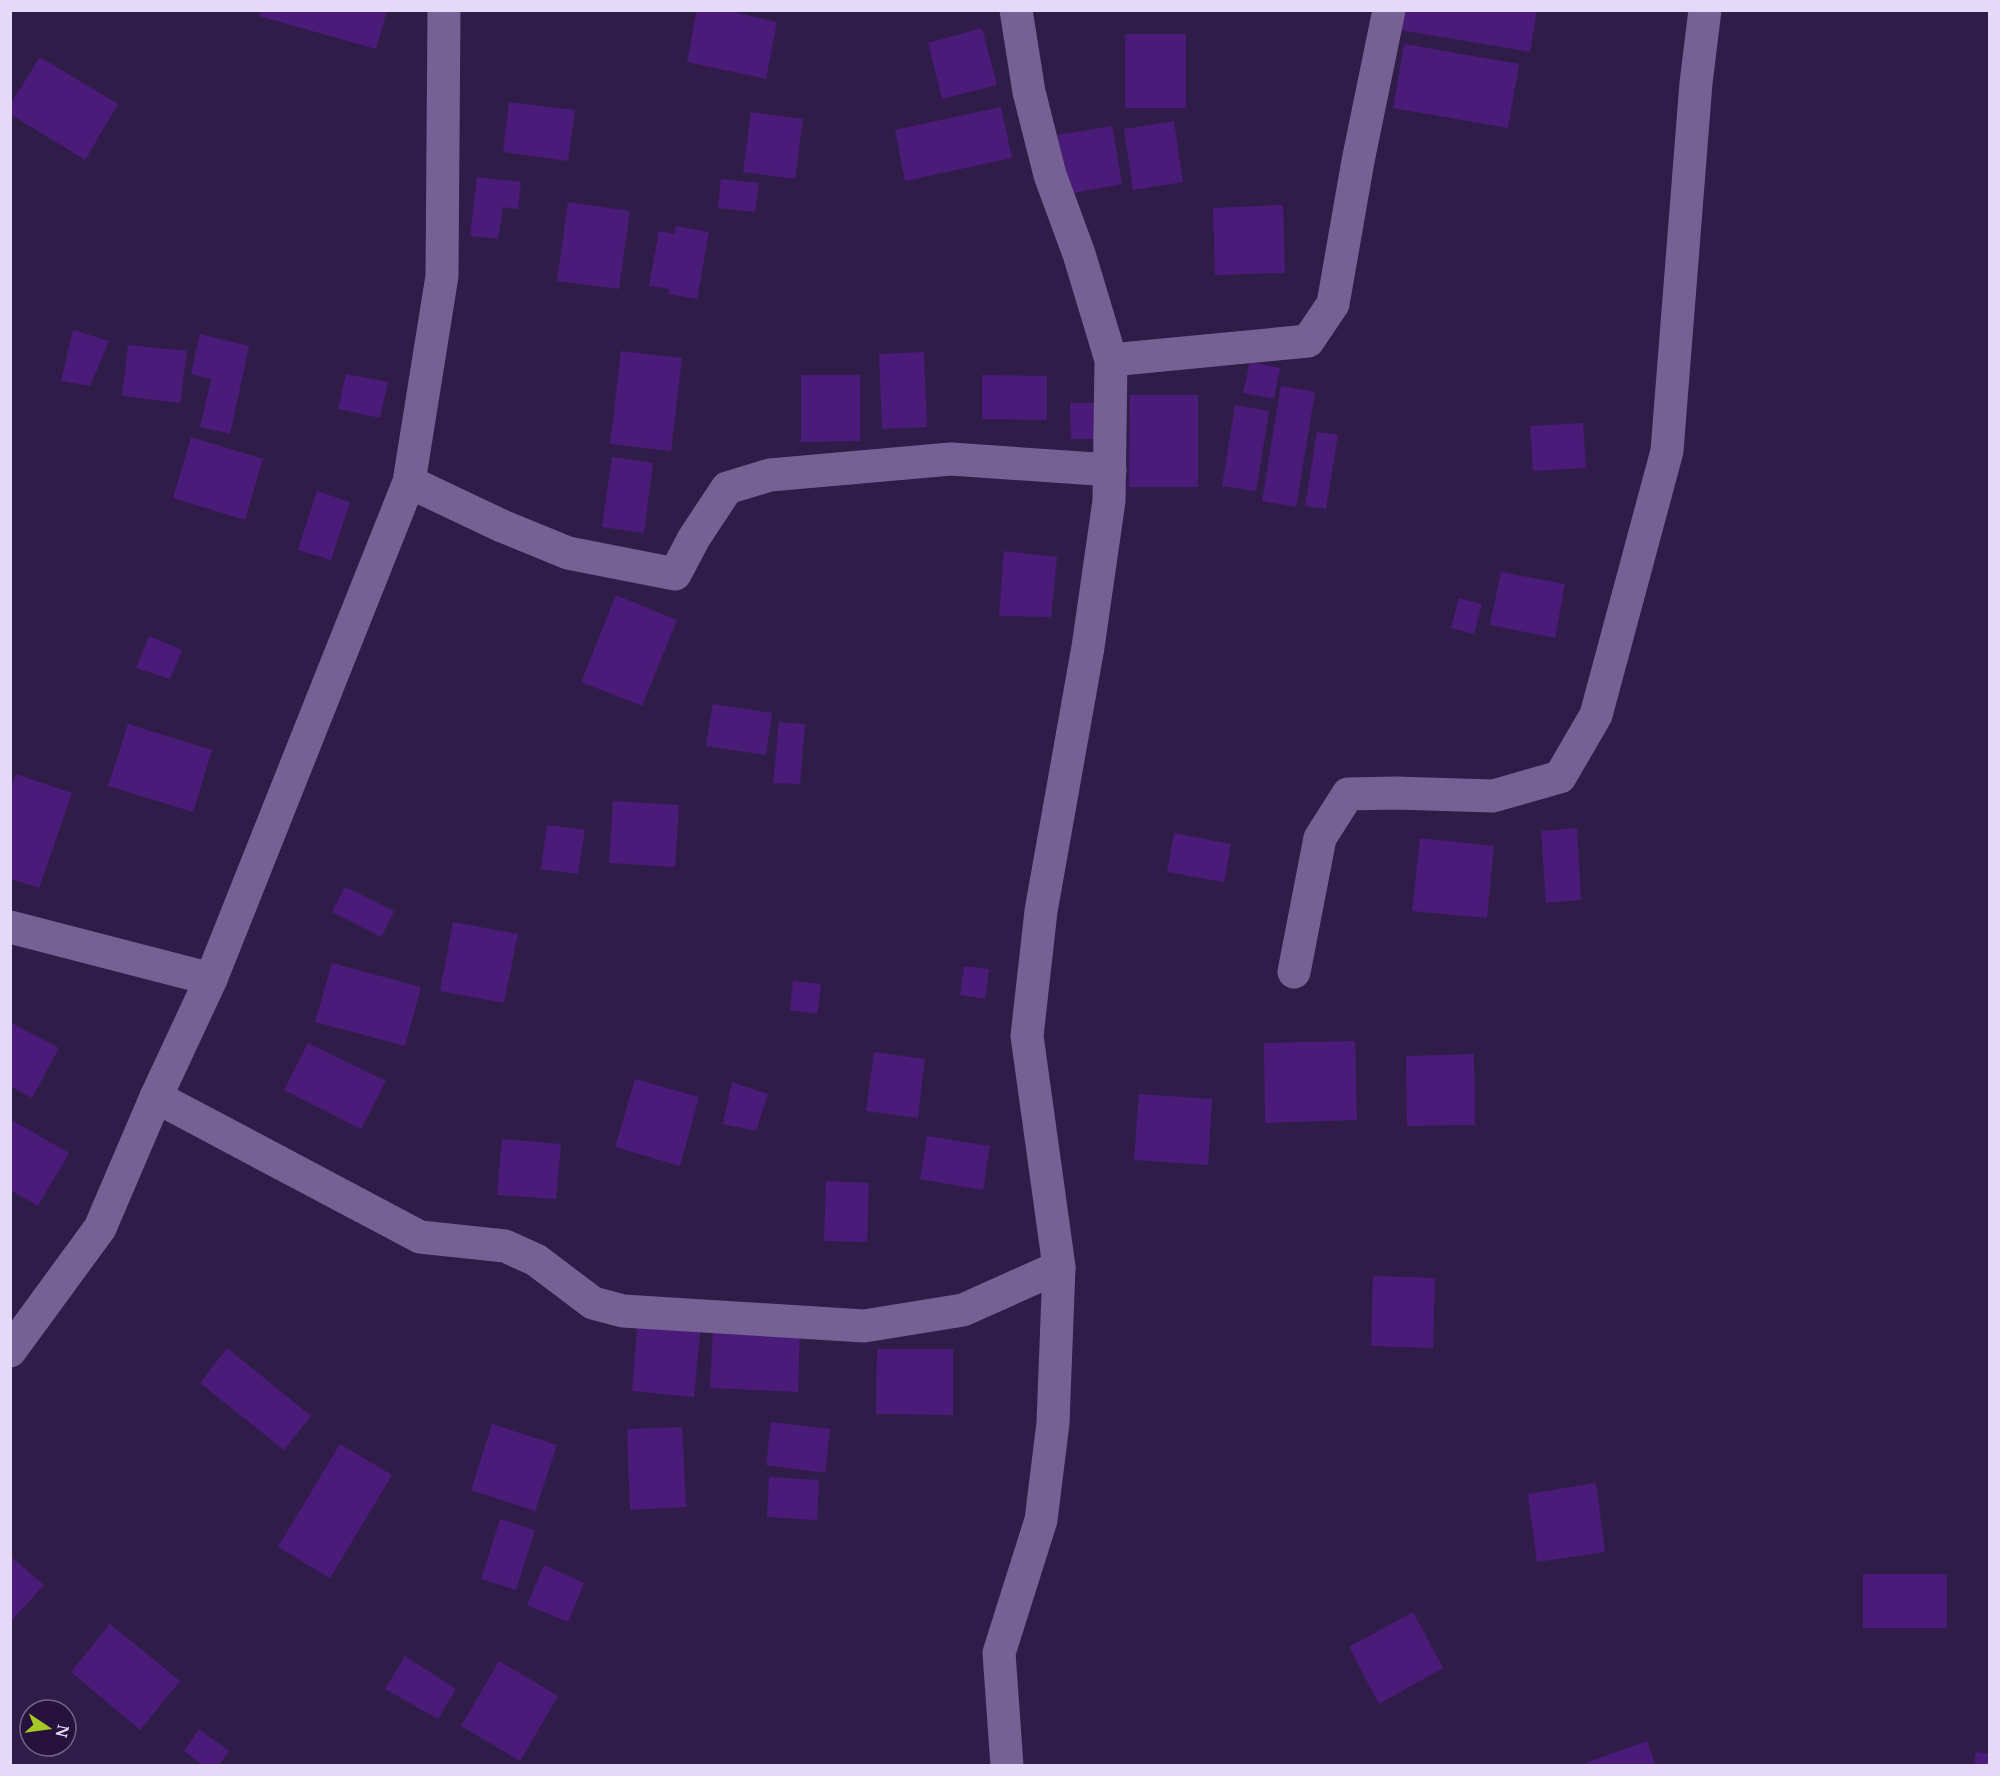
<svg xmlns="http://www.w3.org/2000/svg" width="2000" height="1776" viewBox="0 0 2000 1776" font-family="'PT Serif',serif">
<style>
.building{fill:#4b1b79}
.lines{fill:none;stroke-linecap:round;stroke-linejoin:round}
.minor{stroke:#766195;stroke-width:33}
</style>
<rect width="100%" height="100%" fill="#301c49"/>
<g class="building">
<path d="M261,10h126l-11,39 -117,-33z"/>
<path d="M697,10h27l53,12 -11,57 -79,-17z"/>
<path d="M1404,10l75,1 58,-1 -7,42 -130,-22z"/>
<path d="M982,28l15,57 -55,14 -14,-56z"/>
<rect x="1125" y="34" width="61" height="74"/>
<path d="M1404,44l115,20 -11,64 -115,-20z"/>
<path d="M40,57l78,47 -33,56 -75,-46v-9z"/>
<path d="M509,102l66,8 -7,51 -65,-9z"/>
<path d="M1001,107l11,51 -107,23 -10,-51z"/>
<path d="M751,112l52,7 -8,60 -52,-7z"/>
<path d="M1174,121l9,61 -50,8 -9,-61z"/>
<path d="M1112,126l10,58 -54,10 -11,-59z"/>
<path d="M477,177l44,5 -3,27 -15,-2 -5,32 -28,-3z"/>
<path d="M721,179l38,4 -4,29 -37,-4z"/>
<path d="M568,202l62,9 -11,78 -62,-8z"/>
<path d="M1283,205l2,68 -70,2 -2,-67z"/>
<path d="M676,226l33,6 -12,67 -29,-5 1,-5 -20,-3 10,-55 15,3z"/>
<path d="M73,330l36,11 -19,45 -29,-5z"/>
<path d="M200,334l49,12 -19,88 -30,-7 11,-48 -20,-5z"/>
<path d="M128,345l59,6 -7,52 -58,-7z"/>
<path d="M621,351l61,7 -11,93 -61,-7z"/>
<path d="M924,352l3,75 -45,2 -3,-75z"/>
<path d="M1250,362l30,6 -6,31 -31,-6z"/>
<path d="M346,374l42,8 -8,36 -42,-9z"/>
<path d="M801,375h59v66l-59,1z"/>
<path d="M982,375l65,1v44l-65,-1z"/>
<path d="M1281,386l34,6 -19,115 -34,-6z"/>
<path d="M1130,395h68v92h-69z"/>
<path d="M1070,403h28v36h-27z"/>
<path d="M1235,405l34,6 -13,80 -34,-5z"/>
<path d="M1583,423l3,45 -53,3 -3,-45z"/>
<path d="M1317,432l21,3 -12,74 -21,-3z"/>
<path d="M191,437l72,22 -18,61 -72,-22z"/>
<path d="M612,457l41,6 -9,70 -42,-6z"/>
<path d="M317,491l33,11 -19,58 -33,-10z"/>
<path d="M1004,551l53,6 -6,60 -52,-1z"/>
<path d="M1501,572l64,12 -10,54 -65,-13z"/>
<path d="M616,595l61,25 -35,86 -61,-24z"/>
<path d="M1459,598l23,6 -8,30 -23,-6z"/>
<path d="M149,636l33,14 -12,29 -34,-11z"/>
<path d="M713,704l59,9 -6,42 -60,-9z"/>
<path d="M779,722l26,2 -5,60 -27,-1z"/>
<path d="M128,724l84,26 -19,62 -85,-26z"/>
<path d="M16,774l56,19 -33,95 -29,-9v-89z"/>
<path d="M613,801l66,4 -4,62 -66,-4z"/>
<path d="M547,825l38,5 -7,44 -37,-5z"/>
<path d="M1577,828l4,72 -35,3 -5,-72z"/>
<path d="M1174,833l57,11 -7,38 -57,-10z"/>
<path d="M1420,838l74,8 -7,72 -75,-7z"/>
<path d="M345,887l49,24 -13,26 -49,-25z"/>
<path d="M453,922l65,12 -14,69 -64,-12z"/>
<path d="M332,963l89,24 -16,59 -90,-24z"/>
<path d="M964,966l25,3 -4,30 -25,-4z"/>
<path d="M793,981l28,3 -4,30 -27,-4z"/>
<path d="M10,1022l49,26 -27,50 -22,-12z"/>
<path d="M1355,1041l2,79 -92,3 -1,-80z"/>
<path d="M308,1043l78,38 -25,48 -77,-39z"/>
<path d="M874,1052l51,7 -7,59 -52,-7z"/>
<path d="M1474,1054l1,71 -68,1 -1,-70z"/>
<path d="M635,1079l64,18 -19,69 -65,-19z"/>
<path d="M732,1082l36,12 -12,37 -33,-7z"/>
<path d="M1139,1094l73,5 -4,66 -74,-5z"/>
<path d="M10,1119l59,34 -31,53 -28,-16z"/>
<path d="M927,1136l63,10 -7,44 -63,-11z"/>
<path d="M502,1139l59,5 -5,55 -59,-4z"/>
<path d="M826,1181l43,2 -2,59 -43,-1z"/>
<path d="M1373,1276l62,2 -2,70 -62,-2z"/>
<path d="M638,1318l63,5 -7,74 -62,-6z"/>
<path d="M713,1328l87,3 -2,61 -88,-4z"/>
<path d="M227,1348l84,68 -27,34 -84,-67z"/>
<path d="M877,1349h76v66l-77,-1z"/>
<path d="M771,1422l59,7 -5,44 -59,-8z"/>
<path d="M492,1424l65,21 -22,66 -64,-21z"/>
<path d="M682,1427l4,80 -56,3 -3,-81z"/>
<path d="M340,1444l52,31 -62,103 -52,-31z"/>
<path d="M769,1477l50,3 -2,40 -50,-3z"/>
<path d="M1596,1483l9,69 -68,10 -9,-68z"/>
<path d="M500,1519l35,11 -19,60 -35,-11z"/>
<path d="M10,1556l34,29 -34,37z"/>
<path d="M544,1565l40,18 -16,39 -41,-17z"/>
<rect x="1863" y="1574" width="84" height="54"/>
<path d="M1413,1612l30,56 -64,36 -30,-57z"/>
<path d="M110,1624l70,57 -40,49 -69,-58z"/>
<path d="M405,1656l51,33 -18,30 -53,-30z"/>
<path d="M499,1661l59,35 -38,65 -59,-35z"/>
<path d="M199,1729l30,22 -11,15h-14l-20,-15z"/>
<path d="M1647,1741l9,25h-76v-1z"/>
<path d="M1976,1752l14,2v12h-16z"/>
</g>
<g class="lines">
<g class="minor">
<path d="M1111,360l197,-19 25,-37 25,-143 31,-151"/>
<path d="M409,482l93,44 66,27 107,21 19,-36 33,-50 43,-13 181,-16 159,11"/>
<path d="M10,927l201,52"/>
<path d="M1294,972l26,-134 28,-44 47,-1 98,3 67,-19 36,-62 71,-264 29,-368 9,-73"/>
<path d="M156,1097l264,140 85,9 31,14 57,43 30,8 241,15 99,-16 96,-43"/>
<path d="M10,1351l90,-123 56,-131 55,-118 198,-497 33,-206 2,-266"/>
<path d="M1007,1766l-8,-113 42,-133 12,-97 6,-156 -32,-231 14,-125 47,-264 21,-146 2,-141 -32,-106 -29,-79 -21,-83 -13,-82"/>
</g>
</g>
<rect width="2000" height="1776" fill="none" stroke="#e4d9f7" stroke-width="24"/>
<g transform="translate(48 1728) rotate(103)"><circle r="28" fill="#27123e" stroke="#736288" stroke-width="1.5"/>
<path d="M0-4.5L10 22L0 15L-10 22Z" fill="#a4c824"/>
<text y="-9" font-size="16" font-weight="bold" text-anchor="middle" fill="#e4d9f7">N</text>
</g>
</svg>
